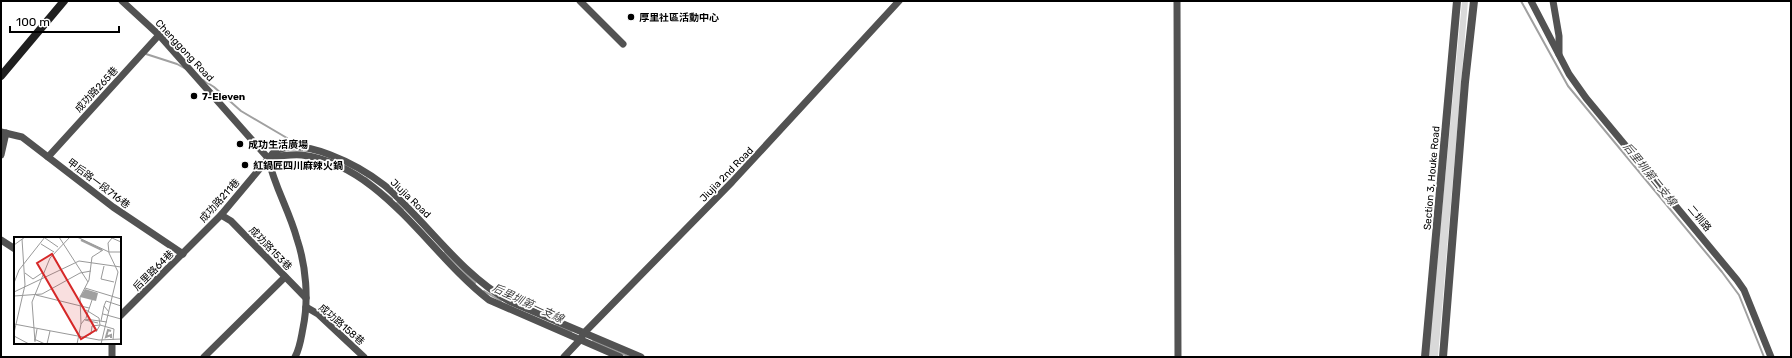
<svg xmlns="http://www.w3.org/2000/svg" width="1792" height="358" viewBox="0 0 1792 358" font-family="Rubik,'Noto Sans TC',sans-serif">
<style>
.green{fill:#d9d9d9}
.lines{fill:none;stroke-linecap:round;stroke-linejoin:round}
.stream{stroke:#a0a0a0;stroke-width:2}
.minor{stroke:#525252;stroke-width:7}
.tertiary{stroke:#525252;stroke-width:8}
.secondary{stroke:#1f1f1f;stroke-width:8}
.poi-dot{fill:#000;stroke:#fff;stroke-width:1.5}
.labels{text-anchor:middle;stroke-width:3.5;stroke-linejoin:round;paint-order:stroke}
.poi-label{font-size:10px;font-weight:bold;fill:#000;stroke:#fff;text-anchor:start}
.street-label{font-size:10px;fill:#000;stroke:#fff}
.water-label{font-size:11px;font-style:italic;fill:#414141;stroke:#fff}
.inset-river{fill:none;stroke:#a0a0a0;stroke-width:2}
.inset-road{fill:none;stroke:#999;stroke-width:1}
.view{fill:#d62828;fill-opacity:0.15;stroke:#d62828;stroke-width:2}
.inset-edge{fill:none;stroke:#000;stroke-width:2}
</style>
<rect width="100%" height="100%" fill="#fff"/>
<path class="green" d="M1462,1h6l-30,356h-10z"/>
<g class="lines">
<g class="stream">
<path d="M1521,1l47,85 154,186 17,23 25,62"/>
<path d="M146,54l31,10 9,5"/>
<path d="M203,80l11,7 27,24 46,27"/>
<path d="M366,178l26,21"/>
<path d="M397,203l6,7"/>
<path d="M445,252l30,31"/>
<path d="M484,291l17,10"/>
<path d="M556,325l15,7"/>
<path d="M593,341l37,16"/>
</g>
<g class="minor">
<path d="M122,1l37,34 109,123c7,30 21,52 29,81 9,27 12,60 6,89 -2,10 -3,20 -8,29"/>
<path d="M580,1l43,43"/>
<path d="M1177,1l1,356"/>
<path d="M1531,1l38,73 17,24 151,182 7,10 27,67"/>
<path d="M1553,1l6,35v18"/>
<path d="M1,132l21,5 91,70 70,47"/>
<path d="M1,155l5,-22"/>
<path d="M48,157l111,-122"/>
<path d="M268,158c11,-2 23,-4 34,-3 80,10 127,99 187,145l131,57"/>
<path d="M221,215l10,6 75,77"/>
<path d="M1,240l14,9"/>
<path d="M306,307l12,7 46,43"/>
<path d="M120,316l101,-101 52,-62c27,-20 88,14 111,32 8,6 15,14 22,21 33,33 62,72 103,95l132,56"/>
<path d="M112,343v14"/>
<path d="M204,357l81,-80"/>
<path d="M564,357l16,-17 4,-7 148,-151 167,-181"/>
</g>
<g class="tertiary">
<path d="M1425,357l32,-356"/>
<path d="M1443,357l22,-275 9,-81"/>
</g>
<path class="secondary" d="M1,76l63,-75"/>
</g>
<g class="poi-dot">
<circle cx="631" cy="17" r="4"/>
<circle cx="194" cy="96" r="4"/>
<circle cx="240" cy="144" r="4"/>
<circle cx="245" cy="165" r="4"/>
</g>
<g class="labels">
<g class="poi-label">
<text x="639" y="21">厚里社區活動中心</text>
<text x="202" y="100">7-Eleven</text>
<text x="248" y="148">成功生活廣場</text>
<text x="253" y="169">紅鍋匠四川麻辣火鍋</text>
</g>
<g class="street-label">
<text transform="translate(185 50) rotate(47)" y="4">Chenggong Road</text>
<text transform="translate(96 89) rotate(-47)" y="4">成功路265巷</text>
<text transform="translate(726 174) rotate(-46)" y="4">Jiujia 2nd Road</text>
<text transform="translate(1431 178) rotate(-85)" y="4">Section 3, Houke Road</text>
<text transform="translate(99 183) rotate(37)" y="4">甲后路一段716巷</text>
<text transform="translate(411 198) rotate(44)" y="4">Jiujia Road</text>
<text transform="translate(219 200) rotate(-48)" y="4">成功路211巷</text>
<text transform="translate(1700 218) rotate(50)" y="4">二圳路</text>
<text transform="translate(271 248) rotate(46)" y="4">成功路153巷</text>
<text transform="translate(153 270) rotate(-45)" y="4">后里路64巷</text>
<text transform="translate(342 324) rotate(41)" y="4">成功路158巷</text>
</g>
<g class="water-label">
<text transform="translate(1650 174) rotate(51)" y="4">后里圳第二支線</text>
<text transform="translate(528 303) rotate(25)" y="4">后里圳第一支線</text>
</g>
</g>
<g transform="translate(14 237)">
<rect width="107" height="107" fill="#fff"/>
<path d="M71,52l13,4 -2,8 -16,-4z" fill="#a0a0a0"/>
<path class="inset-river" d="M67,3l21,10M97,94l-3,-1 -2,7 5,-2v3"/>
<path class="inset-road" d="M45,0l29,45M63,0l32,15h12M31,1l13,9M27,7l13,8M0,8l11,-8M90,29l-3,13 13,3M11,36l8,6 9,-6M0,46l5,-13 26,-33M71,51l36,11M0,55l65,-31 42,6M22,58l53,13M0,59l28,-2 38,-21 11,-2M72,73l13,8 1,7 -4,7M95,75l-5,-6 2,-5 15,5M89,77l18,5M72,81l6,-18M71,83l13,3M87,84l3,-15M0,87l85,16 22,-1M67,87l-1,-27 9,-17 3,-23 11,-7M0,96l11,-48 -3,-46M0,99l15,8M72,99l5,-2 1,-8 8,-1 14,4 -1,11M20,102l11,5M107,103v-14M21,104l2,-12M21,105l-3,-40 18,-44 20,-21M33,107l3,-13M63,107l4,-20 4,-5 22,3M87,107l17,-72 -9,-19 -1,-10 4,-5 9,4"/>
<path class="view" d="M38,17l44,76 -15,9 -44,-76z"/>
<rect width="107" height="107" class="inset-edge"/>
</g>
<rect width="1792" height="358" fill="none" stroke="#000000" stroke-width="4"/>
<path d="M10 26v6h109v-6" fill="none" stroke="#000000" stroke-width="2"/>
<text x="16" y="26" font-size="12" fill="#000000" stroke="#ffffff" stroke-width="3" paint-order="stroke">100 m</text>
</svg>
